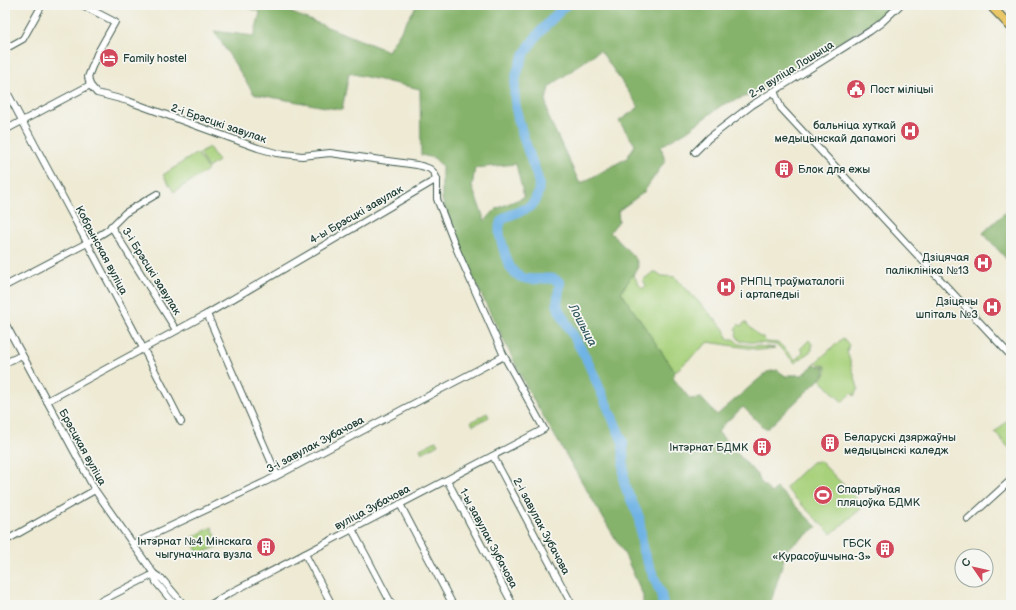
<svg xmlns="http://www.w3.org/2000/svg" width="1016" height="610" viewBox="0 0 1016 610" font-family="'Balsamiq Sans',sans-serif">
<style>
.green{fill:#a8d17c;stroke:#648758}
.forest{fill:#86b36c;stroke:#527850;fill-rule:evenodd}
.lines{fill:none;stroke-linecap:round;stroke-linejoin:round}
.river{stroke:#70b3e5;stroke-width:10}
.minor-casing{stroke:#3e574c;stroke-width:8}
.major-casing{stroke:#3e574c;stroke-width:10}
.minor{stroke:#fff;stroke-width:6}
.major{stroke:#e9c769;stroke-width:8}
.labels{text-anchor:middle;stroke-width:3.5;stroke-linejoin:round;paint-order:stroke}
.poi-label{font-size:11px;fill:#1f3d34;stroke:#f6f6f2;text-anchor:start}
.street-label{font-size:11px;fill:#1f3d34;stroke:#f6f6f2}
.water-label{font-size:12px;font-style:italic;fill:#335a60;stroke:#f6f6f2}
</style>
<rect width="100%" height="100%" fill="#f6f6f2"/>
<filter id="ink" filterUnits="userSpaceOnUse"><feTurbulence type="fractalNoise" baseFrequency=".025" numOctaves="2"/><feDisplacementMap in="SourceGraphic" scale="8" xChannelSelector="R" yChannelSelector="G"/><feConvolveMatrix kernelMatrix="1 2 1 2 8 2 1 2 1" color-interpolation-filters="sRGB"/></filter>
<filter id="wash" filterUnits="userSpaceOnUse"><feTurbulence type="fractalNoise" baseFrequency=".012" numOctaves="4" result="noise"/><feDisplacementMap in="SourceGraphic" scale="16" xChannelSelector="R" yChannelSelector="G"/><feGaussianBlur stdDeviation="0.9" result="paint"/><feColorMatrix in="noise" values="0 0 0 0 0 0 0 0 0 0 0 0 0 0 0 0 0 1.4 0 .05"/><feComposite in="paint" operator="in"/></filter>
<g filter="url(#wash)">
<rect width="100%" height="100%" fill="#eeead4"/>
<g class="green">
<path d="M239,5h23l-2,7z"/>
<path d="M209,147l9,14 -10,7 -9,-15z"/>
<path d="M197,153l11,17 -34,22 -11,-17z"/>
<path d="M653,272h3l6,4 13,1 51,54v4l2,4h6l5,5 36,4 -14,2 -53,-8 -33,30 -54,-80 12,-18 6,11 4,4 3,-4 -3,-5z"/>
<path d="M745,322l15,15h3l3,5 13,1 16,17 8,-8 -3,-3 9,-9 3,4v6l-17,13 -18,-18 -37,-4 -4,-6 1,-3 -2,-3 4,-5 2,2z"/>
<path d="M843,338l6,7 -2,6 11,37 -4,8 -3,-3 -9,9 -21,-22c4,-4 6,-7 5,-14l-11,-3z"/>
<path d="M487,413l2,4 -16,8 -2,-3z"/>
<path d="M1011,417v31l-1,1 -15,-17z"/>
<path d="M436,441l2,3 -16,9 -2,-4z"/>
<path d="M820,461l40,41 2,6 -31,26 -46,-46 27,-26z"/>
<path d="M212,527l8,19 -21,8 -9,-15z"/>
</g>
<g class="forest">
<path d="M262,5h20v4l106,42 29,-46h473l-8,9 -16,13 -114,67 -30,11 -35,26 -26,15 4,15 -22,32 -25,18 1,10 -9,11 26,27 2,8 -17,25 54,80 -2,6 17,21 11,-1 16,17 50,-43 10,-2 10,7 3,-2h12l12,-10 11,2 -1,8 -56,53h-4l-21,-21 -21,19 -4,6 40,44 2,5 11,12 6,-5 40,39 -30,22 -17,56h-127v-10l-18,-40 -96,-163 -62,-127 -5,-16 -20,-49v-34l-8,-8 -13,-3 -1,-66 -71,-16 -7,37 -88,-16 -40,-63 40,5zM600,50l39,57 -20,14 16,24 -8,13 -47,26 -32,-68 -2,-15 3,-14zM516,164l8,33 -28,12 -11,12 -13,-34 3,-19z"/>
<path d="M1011,207v57l-28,-31z"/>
</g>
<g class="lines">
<path class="river" d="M566,5c-19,19 -40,38 -48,65 -10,29 4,62 13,89 3,8 7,17 8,26 0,7 -3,14 -7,20 -22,15 -41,5 -29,42 2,8 4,16 9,23 15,19 38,1 48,13l-3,21 2,6 28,50 36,82 1,40 3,9 12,26 4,34 18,43 2,11"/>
</g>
</g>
<g filter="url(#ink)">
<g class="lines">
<g class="minor-casing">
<g id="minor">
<path d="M82,5l33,17 -18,32 -9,23 2,8"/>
<path d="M5,49l18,-10 19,-34"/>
<path d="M5,88c58,112 120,222 176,334"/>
<path d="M774,91l7,17 230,248"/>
<path d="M5,130l85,-45 7,8 31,8 130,47 18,5 26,3 28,-3 87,12c11,3 15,2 20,14"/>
<path d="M695,152l14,-14 43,-33 118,-74 11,-8 19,-18"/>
<path d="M111,226l65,104"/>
<path d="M5,286l82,-43 21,-13 17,-17 32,-19"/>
<path d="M207,314l70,161"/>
<path d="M5,323l90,167 59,84 2,8 19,23"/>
<path d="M5,363l17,-8"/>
<path d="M47,401l160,-87 230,-135v20l20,51 47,106 40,73 -316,165 -18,11"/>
<path d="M493,456l79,149"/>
<path d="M447,480l66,125"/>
<path d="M400,504l53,101"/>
<path d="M968,519l43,-39"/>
<path d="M352,529l40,76"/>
<path d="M5,541l90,-51"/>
<path d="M133,544l134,-63 237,-125"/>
<path d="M305,554l27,51"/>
<path d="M154,574l8,5 22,26"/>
<path d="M93,605l61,-31"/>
</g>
</g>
<g class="major-casing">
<path id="major" d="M990,5l21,22"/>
</g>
<use href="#minor" class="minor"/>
<use href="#major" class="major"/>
</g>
</g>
<defs>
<g id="hotel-disc" transform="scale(1)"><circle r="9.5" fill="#d1495b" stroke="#f6f6f2"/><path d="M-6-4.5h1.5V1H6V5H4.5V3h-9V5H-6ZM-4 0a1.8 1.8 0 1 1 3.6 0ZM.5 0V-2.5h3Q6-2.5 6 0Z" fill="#fff"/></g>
<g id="civic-disc" transform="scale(1)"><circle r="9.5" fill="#d1495b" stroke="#f6f6f2"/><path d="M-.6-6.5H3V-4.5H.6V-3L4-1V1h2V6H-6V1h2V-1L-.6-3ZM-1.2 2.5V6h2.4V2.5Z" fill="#fff"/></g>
<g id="hospital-disc" transform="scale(1)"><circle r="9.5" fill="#d1495b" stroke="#f6f6f2"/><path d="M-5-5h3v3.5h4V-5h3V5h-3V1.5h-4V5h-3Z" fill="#fff"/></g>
<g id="building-disc" transform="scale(1)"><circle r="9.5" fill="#d1495b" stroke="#f6f6f2"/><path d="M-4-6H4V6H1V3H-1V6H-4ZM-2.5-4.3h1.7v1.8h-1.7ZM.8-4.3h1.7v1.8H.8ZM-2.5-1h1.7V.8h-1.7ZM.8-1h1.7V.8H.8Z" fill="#fff"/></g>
<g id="stadium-disc" transform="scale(1)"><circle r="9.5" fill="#d1495b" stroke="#f6f6f2"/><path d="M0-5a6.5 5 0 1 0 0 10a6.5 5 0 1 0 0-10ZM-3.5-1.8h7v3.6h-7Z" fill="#fff"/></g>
</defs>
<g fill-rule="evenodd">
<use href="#hotel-disc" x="109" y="58"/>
<use href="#civic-disc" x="856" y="89"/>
<use href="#hospital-disc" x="910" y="131"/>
<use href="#building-disc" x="784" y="169"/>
<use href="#hospital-disc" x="983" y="263"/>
<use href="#hospital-disc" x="726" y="287"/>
<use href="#hospital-disc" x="992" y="307"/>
<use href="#building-disc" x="830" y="443"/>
<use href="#building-disc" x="762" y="447"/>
<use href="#stadium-disc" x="823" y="495"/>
<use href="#building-disc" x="266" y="547"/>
<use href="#building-disc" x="885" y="549"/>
</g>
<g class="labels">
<g class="poi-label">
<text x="123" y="62">Family hostel</text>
<text x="870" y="93">Пост міліцыі</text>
<text x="896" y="129" text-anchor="end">бальніца хуткай<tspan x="896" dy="13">медыцынскай дапамогі</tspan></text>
<text x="798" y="173">Блок для ежы</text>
<text x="969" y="261" text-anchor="end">Дзіцячая<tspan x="969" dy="13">паліклініка №13</tspan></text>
<text x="740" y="285">РНПЦ траўматалогіі<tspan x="740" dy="13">і артапедыі</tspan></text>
<text x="978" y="305" text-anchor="end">Дзіцячы<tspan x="978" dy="13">шпіталь №3</tspan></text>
<text x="844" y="441">Беларускі дзяржаўны<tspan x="844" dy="13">медыцынскі каледж</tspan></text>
<text x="748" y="451" text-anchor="end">Інтэрнат БДМК</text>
<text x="837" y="493">Спартыўная<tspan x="837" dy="13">пляцоўка БДМК</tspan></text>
<text x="252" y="545" text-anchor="end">Інтэрнат №4 Мінскага<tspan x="252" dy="13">чыгуначнага вузла</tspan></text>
<text x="871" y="547" text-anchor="end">ГБСК<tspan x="871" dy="13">«Курасоўшчына-3»</tspan></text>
</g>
<g class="street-label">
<text transform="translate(791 69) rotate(-32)" y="4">2-я вуліца Лошыца</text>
<text transform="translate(219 123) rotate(19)" y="4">2-і Брэсцкі завулак</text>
<text transform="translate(356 214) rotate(-30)" y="4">4-ы Брэсцкі завулак</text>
<text transform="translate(102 250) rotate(62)" y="4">Кобрынская вуліца</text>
<text transform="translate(152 271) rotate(58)" y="4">3-і Брэсцкі завулак</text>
<text transform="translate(315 444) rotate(-28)" y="4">3-і завулак Зубачова</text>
<text transform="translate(83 447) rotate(61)" y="4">Брэсцкая вуліца</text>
<text transform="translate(372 507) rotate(-28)" y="4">вуліца Зубачова</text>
<text transform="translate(542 526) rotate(62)" y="4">2-і завулак Зубачова</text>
<text transform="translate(489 538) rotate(62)" y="4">1-ы завулак Зубачова</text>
</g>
<g class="water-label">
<text transform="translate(583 325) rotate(62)" y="4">Лошыца</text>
</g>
</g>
<rect width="1016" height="610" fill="none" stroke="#f6f6f2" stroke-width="20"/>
<g transform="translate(974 568) rotate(304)"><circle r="19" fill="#f6f6f2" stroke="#a0aca6"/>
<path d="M0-3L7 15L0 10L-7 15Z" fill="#d1495b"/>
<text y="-6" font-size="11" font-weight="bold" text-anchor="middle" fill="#1f3d34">С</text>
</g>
</svg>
